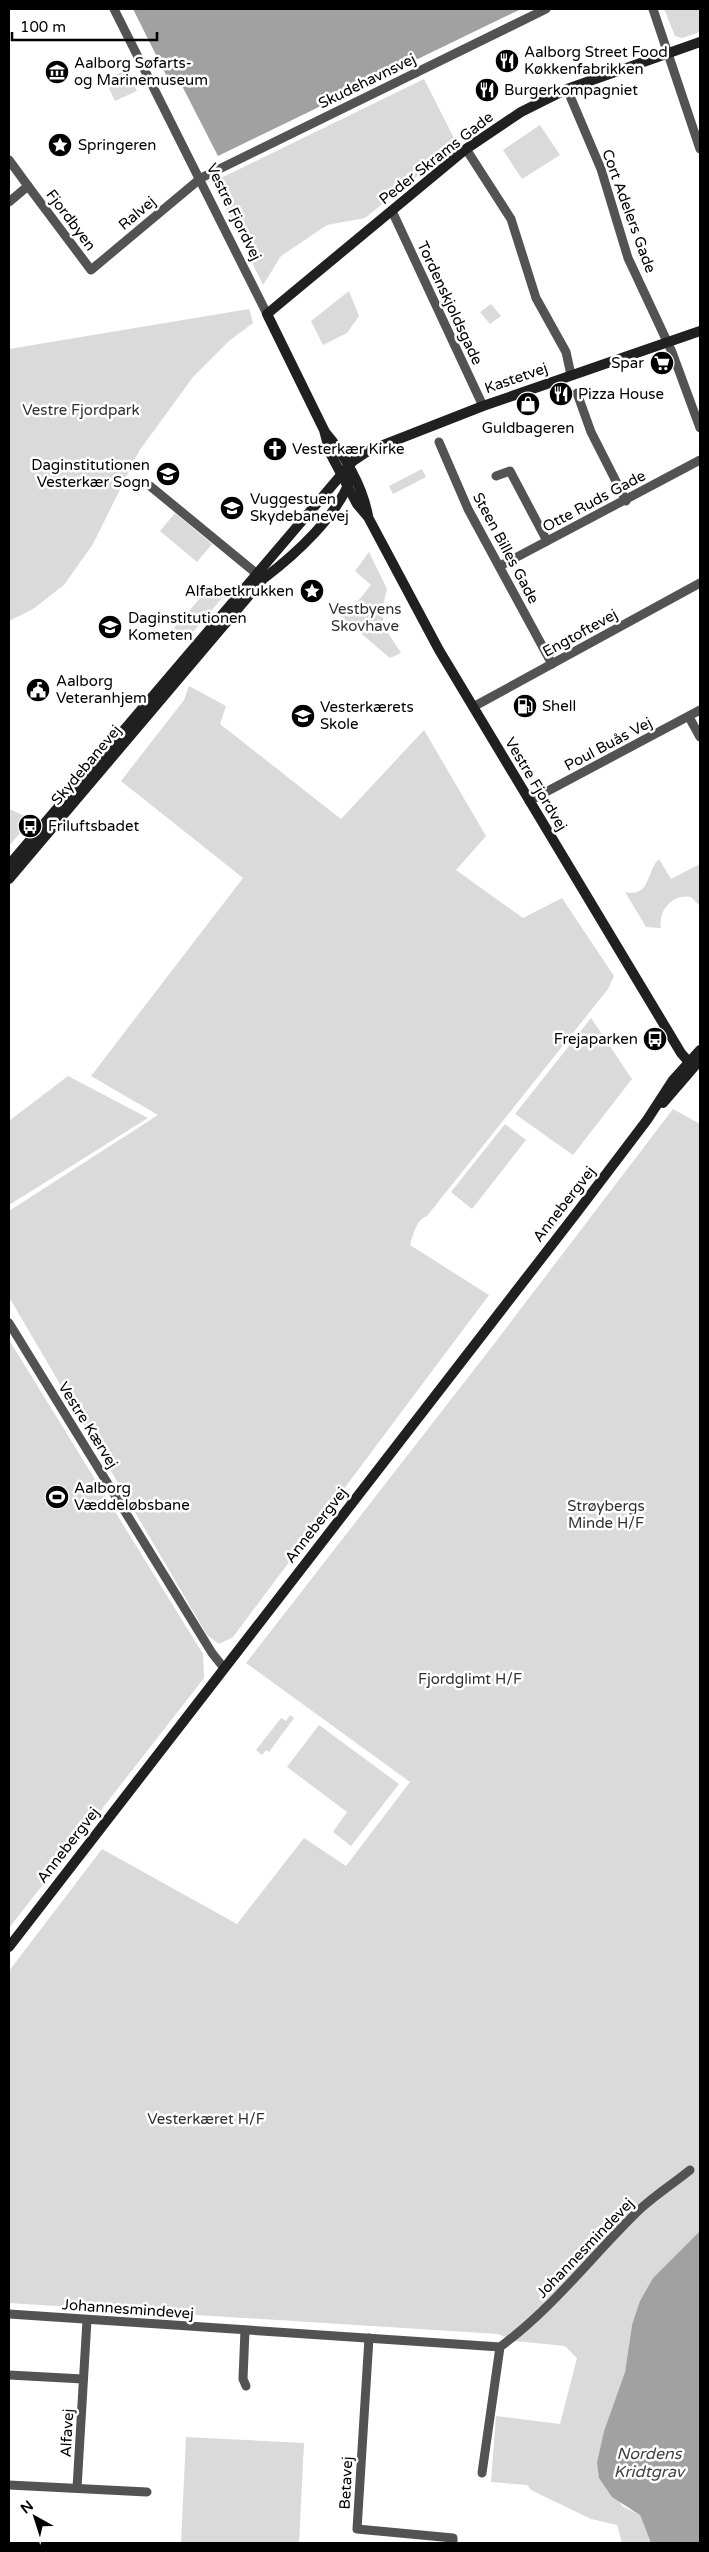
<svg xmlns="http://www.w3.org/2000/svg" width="709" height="2552" viewBox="0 0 709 2552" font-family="'Varela Round',sans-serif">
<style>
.green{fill:#dadada}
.water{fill:#a1a1a1}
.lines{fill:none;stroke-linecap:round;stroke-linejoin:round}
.street{stroke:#535353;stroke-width:9}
.secondary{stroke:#202020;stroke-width:10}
.labels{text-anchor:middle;stroke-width:5;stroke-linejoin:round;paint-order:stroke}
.poi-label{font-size:15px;fill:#000;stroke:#fff;text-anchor:start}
.street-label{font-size:15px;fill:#000;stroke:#fff}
.park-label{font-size:15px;fill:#313131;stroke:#fff}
.water-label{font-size:16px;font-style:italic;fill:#424242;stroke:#fff}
</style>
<rect width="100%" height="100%" fill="#fff"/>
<g class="green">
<path d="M664,9h36v23l-18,6 -7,-2z"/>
<path d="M126,70l11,21 -22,10 -10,-21z"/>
<path d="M424,79l33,65 -92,74 -38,7 -46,31 -18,29 -46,-95 -1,-6 5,-6z"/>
<path d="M540,125l20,30 -38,24 -19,-29z"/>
<path d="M349,291l10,25 -12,17 -24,12 -12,-24z"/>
<path d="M491,304l10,12 -11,8 -10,-12z"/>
<path d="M249,309l4,14 -24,18 -36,36 -54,74 -46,93 -29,41 -31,24 -24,12v-272z"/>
<path d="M422,469l4,8 -33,17 -4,-8z"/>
<path d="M175,513l37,31 -15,18 -37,-31z"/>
<path d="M369,552l18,37c-9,33 -4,36 14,64l-11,5 -52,-44 6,-8 6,5 21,-26 -16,-14z"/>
<path d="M225,586l4,4 -42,49 -13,-11 35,-40z"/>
<path d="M189,686l37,20 -6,18 121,95 83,-89 62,106 -30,34 67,48 39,-20 52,78 -6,13 -181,227c-11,4 -14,19 -17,29l79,50 -256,342 -14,7 -12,-9 -198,-338v-86l149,-96 -67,-39 152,-198 -122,-97 63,-81z"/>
<path d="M9,809l23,10 -23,27z"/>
<path d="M659,859l12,20 29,-15v42l-9,-9c-18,-4 -33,13 -30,31l-15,-1 -21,-35c26,6 21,-21 34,-33z"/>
<path d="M591,1018l41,61 -59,76 -58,-41z"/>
<path d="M68,1076l80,42 -139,87v-84z"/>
<path d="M673,1109l27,15v1107l-47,47 -21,47 -7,47 -21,59 -7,31 25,44 18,9 11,28h-29l-5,-18 -26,-6 -60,-29 -4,-5 -36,-3 5,-66 64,8 17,-66 -12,-12 -50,-5 -17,-7 -489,-31v-332l93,-122 135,75 67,-86 42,28 64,-84 -164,-119 248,-319z"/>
<path d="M505,1124l21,16 -54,69 -21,-17z"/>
<path d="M9,1340l194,314 1,24 -195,250z"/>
<path d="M290,1715l4,3 -25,34 -3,-2 -4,5 -6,-5 25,-32 5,3z"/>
<path d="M319,1725l80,59 -48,62 -18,-14 14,-20 -60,-45z"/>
<path d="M186,2437l118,6 -5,100h-118z"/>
</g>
<g class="water">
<path d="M133,9h388l-303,147 -40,-78 -9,3z"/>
<path d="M700,2231v312h-49l-11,-28 -28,-18 -13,-19 -2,-16 7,-31 21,-59 7,-47 8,-24 13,-23z"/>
</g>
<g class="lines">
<g class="street">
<path d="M114,9l153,305"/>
<path d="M653,9l47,140"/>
<path d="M567,89l34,80 27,89 44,94 28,76"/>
<path d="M466,149l45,70 25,79 30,54 5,23"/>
<path d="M9,160l19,26"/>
<path d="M9,202l19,-16 63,84 110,-92 345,-169"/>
<path d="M392,211l91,195"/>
<path d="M577,393l14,39 35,69"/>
<path d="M439,442l29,67 84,155"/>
<path d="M496,476l14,-5 37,70"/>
<path d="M150,486l112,92"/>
<path d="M500,566l200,-106"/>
<path d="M473,707l227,-124"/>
<path d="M689,717l11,20"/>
<path d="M529,801l171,-91"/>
<path d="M9,1323l203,330 12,15"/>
<path d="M9,2314l491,33c53,-39 90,-89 136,-134 16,-16 37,-29 54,-43"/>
<path d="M245,2330l-2,49 3,7"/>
<path d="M369,2338l-12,191 96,9v5"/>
<path d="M9,2375l74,4"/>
<path d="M482,2473l18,-126"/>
<path d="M9,2485l138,7"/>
<path d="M77,2488l10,-168"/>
</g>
<g class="secondary">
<path d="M325,432c19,22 38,55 43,84"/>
<path d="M9,865l344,-404 15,-10 115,-45 217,-75"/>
<path d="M9,879l254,-300c33,-25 76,-64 89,-104"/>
<path d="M688,1061l-7,-8 -242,-403 -71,-133 -11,-13 -27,-51 -6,-23 -57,-116 199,-165 55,-37 46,-23 133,-47"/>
<path d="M663,1103l37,-43"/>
<path d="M9,1947l569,-736 69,-91 26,-40 27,-30"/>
</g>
</g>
<defs>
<g id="restaurant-disc" transform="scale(1.25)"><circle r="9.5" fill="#000" stroke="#fff"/><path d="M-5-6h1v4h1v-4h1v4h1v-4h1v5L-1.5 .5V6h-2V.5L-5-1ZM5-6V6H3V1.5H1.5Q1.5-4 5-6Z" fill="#fff"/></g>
<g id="museum-disc" transform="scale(1.25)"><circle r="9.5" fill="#000" stroke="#fff"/><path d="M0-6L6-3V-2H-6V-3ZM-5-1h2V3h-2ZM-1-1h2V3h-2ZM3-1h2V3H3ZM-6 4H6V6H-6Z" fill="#fff"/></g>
<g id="sight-disc" transform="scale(1.25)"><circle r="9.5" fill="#000" stroke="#fff"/><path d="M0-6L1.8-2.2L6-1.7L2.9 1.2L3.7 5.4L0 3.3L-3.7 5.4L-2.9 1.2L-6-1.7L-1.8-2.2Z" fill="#fff"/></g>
<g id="supermarket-disc" transform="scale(1.25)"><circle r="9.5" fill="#000" stroke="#fff"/><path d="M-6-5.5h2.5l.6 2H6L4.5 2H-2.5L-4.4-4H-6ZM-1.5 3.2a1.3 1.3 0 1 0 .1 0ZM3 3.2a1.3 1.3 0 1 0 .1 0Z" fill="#fff"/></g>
<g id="shop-disc" transform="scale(1.25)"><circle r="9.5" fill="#000" stroke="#fff"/><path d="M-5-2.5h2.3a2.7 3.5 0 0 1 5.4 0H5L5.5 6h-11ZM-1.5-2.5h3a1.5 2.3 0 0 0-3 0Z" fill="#fff"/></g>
<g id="church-disc" transform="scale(1.25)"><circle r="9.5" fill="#000" stroke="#fff"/><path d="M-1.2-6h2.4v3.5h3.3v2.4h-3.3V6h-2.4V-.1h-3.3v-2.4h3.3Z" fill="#fff"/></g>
<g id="school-disc" transform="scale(1.25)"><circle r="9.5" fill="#000" stroke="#fff"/><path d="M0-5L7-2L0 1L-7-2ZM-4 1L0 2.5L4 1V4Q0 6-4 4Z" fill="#fff"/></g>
<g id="civic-disc" transform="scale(1.25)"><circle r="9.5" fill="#000" stroke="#fff"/><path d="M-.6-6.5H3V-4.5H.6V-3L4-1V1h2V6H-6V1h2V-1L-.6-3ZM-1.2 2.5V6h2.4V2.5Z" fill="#fff"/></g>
<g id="fuel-disc" transform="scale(1.25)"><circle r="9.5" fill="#000" stroke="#fff"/><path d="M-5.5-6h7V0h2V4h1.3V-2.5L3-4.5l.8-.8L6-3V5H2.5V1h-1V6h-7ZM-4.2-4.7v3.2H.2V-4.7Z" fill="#fff"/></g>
<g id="bus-disc" transform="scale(1.25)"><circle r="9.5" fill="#000" stroke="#fff"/><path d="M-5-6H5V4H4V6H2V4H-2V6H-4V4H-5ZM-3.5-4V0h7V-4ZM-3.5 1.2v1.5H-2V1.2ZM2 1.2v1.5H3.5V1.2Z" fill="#fff"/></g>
<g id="stadium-disc" transform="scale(1.25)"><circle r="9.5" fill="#000" stroke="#fff"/><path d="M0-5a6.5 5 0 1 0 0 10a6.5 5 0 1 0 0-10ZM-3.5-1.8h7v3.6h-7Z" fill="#fff"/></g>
</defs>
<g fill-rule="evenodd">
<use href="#restaurant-disc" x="507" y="61"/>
<use href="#museum-disc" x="57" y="72"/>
<use href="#restaurant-disc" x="487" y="90"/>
<use href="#sight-disc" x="60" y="145"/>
<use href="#supermarket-disc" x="662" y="363"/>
<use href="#restaurant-disc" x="561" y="394"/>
<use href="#shop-disc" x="528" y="404"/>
<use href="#church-disc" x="275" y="449"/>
<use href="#school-disc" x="168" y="474"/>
<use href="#school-disc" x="232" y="508"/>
<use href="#sight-disc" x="312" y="591"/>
<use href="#school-disc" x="110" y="627"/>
<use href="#civic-disc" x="38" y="690"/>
<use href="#fuel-disc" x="525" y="706"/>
<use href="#school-disc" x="303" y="716"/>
<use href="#bus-disc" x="30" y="826"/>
<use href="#bus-disc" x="655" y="1039"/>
<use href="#stadium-disc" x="57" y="1497"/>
</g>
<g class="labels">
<g class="poi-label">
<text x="524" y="57">Aalborg Street Food<tspan x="524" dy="17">Køkkenfabrikken</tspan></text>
<text x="74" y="68">Aalborg Søfarts-<tspan x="74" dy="17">og Marinemuseum</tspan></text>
<text x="504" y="95">Burgerkompagniet</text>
<text x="78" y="150">Springeren</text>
<text x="644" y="368" text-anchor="end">Spar</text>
<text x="578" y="399">Pizza House</text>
<text x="528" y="433" text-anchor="middle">Guldbageren</text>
<text x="292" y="454">Vesterkær Kirke</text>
<text x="150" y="470" text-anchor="end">Daginstitutionen<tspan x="150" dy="17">Vesterkær Sogn</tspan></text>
<text x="250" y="504">Vuggestuen<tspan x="250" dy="17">Skydebanevej</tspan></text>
<text x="294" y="596" text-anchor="end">Alfabetkrukken</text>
<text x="128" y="623">Daginstitutionen<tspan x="128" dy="17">Kometen</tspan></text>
<text x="56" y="686">Aalborg<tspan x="56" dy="17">Veteranhjem</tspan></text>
<text x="542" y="711">Shell</text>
<text x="320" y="712">Vesterkærets<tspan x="320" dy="17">Skole</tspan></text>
<text x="48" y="831">Friluftsbadet</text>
<text x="638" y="1044" text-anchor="end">Frejaparken</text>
<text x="74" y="1493">Aalborg<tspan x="74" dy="17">Væddeløbsbane</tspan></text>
</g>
<g class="street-label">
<text transform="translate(367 81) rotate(-26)" y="5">Skudehavnsvej</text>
<text transform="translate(436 158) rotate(-38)" y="5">Peder Skrams Gade</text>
<text transform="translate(629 211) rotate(70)" y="5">Cort Adelers Gade</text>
<text transform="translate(234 212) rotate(64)" y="5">Vestre Fjordvej</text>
<text transform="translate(137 213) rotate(-40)" y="5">Ralvej</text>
<text transform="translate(71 220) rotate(53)" y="5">Fjordbyen</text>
<text transform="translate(450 303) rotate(65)" y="5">Tordenskjoldsgade</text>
<text transform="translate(516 378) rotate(-19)" y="5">Kastetvej</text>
<text transform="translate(594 501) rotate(-28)" y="5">Otte Ruds Gade</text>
<text transform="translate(506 548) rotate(62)" y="5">Steen Billes Gade</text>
<text transform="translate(580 633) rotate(-29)" y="5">Engtoftevej</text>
<text transform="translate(608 744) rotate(-28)" y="5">Poul Buås Vej</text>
<text transform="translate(86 765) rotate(-50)" y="5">Skydebanevej</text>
<text transform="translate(536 784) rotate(59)" y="5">Vestre Fjordvej</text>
<text transform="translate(564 1204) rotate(-52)" y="5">Annebergvej</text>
<text transform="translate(88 1425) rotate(58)" y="5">Vestre Kærvej</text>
<text transform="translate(316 1525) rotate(-52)" y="5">Annebergvej</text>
<text transform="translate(68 1845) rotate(-52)" y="5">Annebergvej</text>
<text transform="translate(585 2248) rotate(-46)" y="5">Johannesmindevej</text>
<text transform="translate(128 2309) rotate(4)" y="5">Johannesmindevej</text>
<text transform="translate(67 2433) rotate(-87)" y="5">Alfavej</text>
<text transform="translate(346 2483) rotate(-87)" y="5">Betavej</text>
</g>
<g class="park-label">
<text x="81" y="415">Vestre Fjordpark</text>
<text x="365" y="614">Vestbyens<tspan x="365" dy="17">Skovhave</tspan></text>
<text x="606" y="1511">Strøybergs<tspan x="606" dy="17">Minde H/F</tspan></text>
<text x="470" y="1684">Fjordglimt H/F</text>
<text x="206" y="2124">Vesterkæret H/F</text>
</g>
<g class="water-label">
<text x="649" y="2459">Nordens<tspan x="649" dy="18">Kridtgrav</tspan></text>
</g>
</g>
<rect width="709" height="2552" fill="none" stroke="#000000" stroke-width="20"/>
<g transform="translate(35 2517) rotate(321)" stroke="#ffffff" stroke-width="4" paint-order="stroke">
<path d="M0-4L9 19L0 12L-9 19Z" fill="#000000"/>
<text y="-8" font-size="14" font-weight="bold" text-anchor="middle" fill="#000000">N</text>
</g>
<path d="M12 32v8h145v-8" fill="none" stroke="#000000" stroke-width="2.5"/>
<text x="20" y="32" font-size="15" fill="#000000" stroke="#ffffff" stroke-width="4" paint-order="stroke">100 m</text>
</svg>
